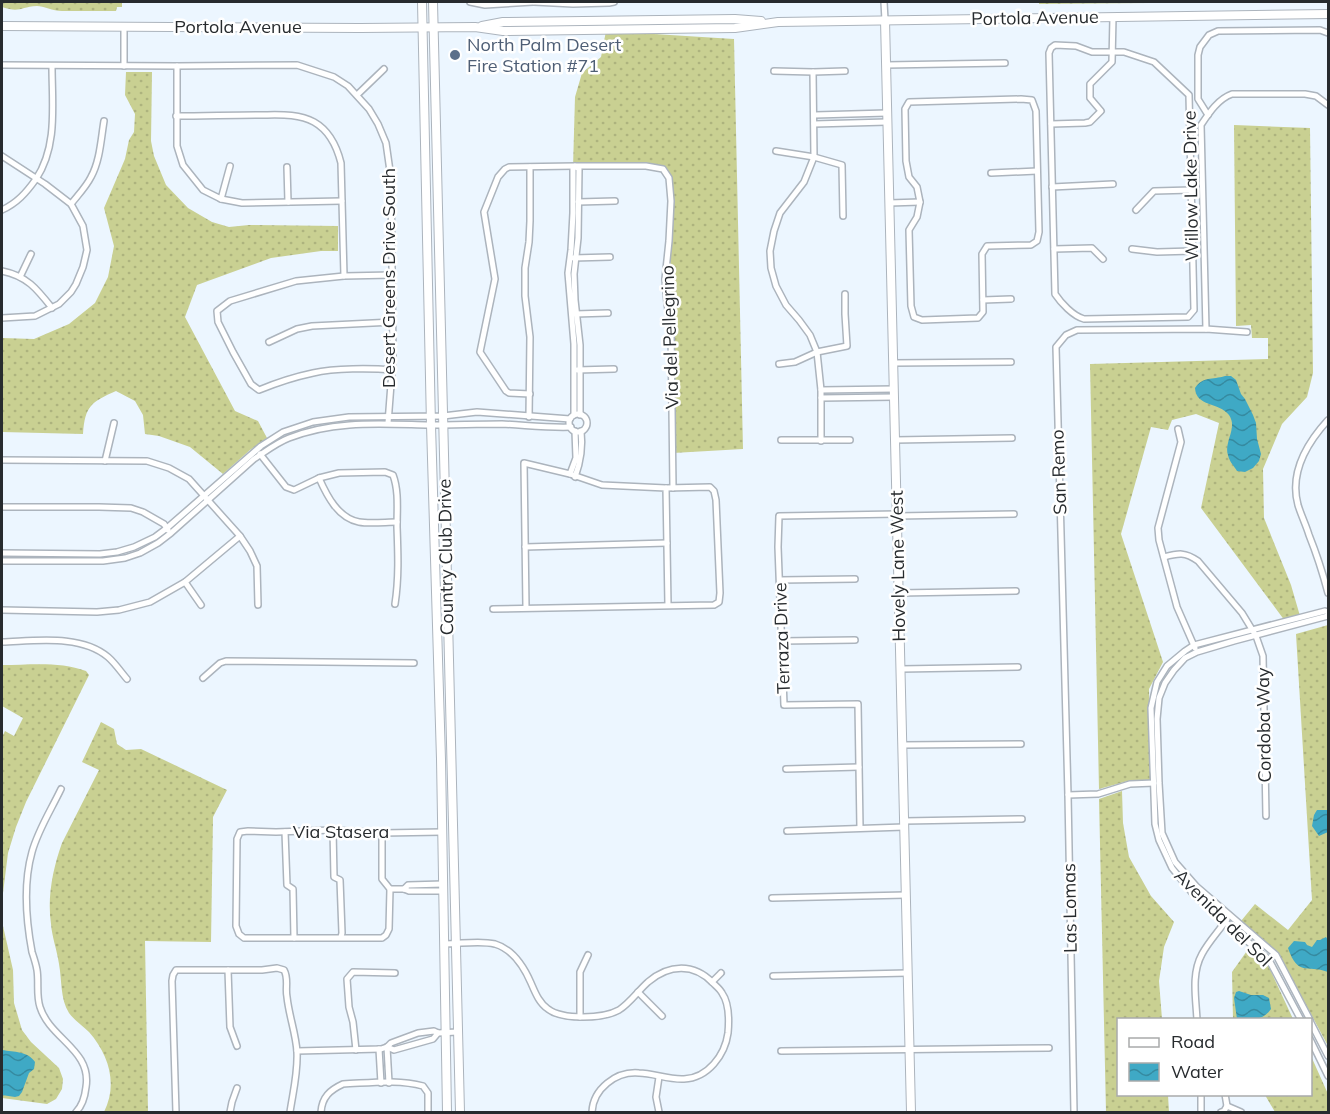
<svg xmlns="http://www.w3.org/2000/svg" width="1330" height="1114" viewBox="0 0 1330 1114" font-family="Mulish,sans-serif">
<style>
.grass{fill:url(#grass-dots)}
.water{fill:url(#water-waves)}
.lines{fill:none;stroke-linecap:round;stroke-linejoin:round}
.street-casing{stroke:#acb4bd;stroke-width:8}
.secondary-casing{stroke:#acb4bd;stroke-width:10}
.street{stroke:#fff;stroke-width:5}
.secondary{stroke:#fff;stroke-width:8}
.service-dot{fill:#5c6f8a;stroke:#fff;stroke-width:2}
.labels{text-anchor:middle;stroke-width:5;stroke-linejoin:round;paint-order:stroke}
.street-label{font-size:18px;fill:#272b2e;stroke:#fff}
.service-label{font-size:18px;fill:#4e5e75;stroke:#fff;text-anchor:start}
</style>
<defs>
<pattern id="grass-dots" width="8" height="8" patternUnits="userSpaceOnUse" patternTransform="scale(1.5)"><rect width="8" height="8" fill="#c9d092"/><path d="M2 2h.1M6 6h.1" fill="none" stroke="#adb37e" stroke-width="1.8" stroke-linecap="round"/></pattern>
<pattern id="water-waves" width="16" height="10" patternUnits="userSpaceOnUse" patternTransform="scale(1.5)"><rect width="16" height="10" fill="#3fa9c5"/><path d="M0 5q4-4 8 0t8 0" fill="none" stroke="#358aa0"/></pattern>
</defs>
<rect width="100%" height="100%" fill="#ecf6ff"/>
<g class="grass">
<path d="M2,2h120v5h-5l-1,4h-54c-9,0 -19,-5 -25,-5 -17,1 -17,7 -35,1z"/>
<path d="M1039,2h222l-222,2z"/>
<path d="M606,31l128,8 9,410 -70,4 -4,-275 -6,-9 -90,-1 2,-71 7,-24 19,-16z"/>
<path d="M126,72h26l-1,69 3,15 12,29 22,23 24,14 17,5 20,-2 89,1v25h-17l-50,7 -74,27 -12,32 50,94 23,10 9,17 -17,12 -27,24 -33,-27 -31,-11 -14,-2 -2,-19 -8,-14 -19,-10c-25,11 -31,15 -33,43l-81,-2v-94l32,1 35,-15 26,-21 13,-26 6,-31 -10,-38 21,-49 4,-19 5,-8 1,-18 -10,-19z"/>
<path d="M1234,125l76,3 3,245 -6,24 -25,27 -19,45 1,49 27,67 9,31 -15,5 -84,-113 18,-85 -23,-9 -24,6 -4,10 -17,-3 -30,107 42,128 -14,27 2,91 -23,1 -29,8 -9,-425 178,-5v-21h-16l-1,-13 -15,1z"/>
<path d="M1328,625v421l-47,-88 -40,-37 14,-17 33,26 24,-30 -16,-266z"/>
<path d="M2,665c27,0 58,-4 84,6l3,4 -63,127 -10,25 -8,26 -5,40v33l10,44 1,33 8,27 9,12 28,26 4,11 -1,10 -6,10 -9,5 -45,-6v-361l3,-6 9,5 9,-18 -21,-12z"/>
<path d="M101,722l13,7 3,15 9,6 15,-1 86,41 -14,27 -2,125 -66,-1 3,171h-44c14,-28 5,-57 -15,-80 -6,-6 -15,-12 -20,-19 -9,-14 -7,-33 -10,-49 -2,-14 -7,-27 -8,-40 -4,-27 2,-56 11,-81l37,-73 -17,-8z"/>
<path d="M1122,791l1,32 6,34 22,39 23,26 -10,25 -5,34 3,38 -44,1v74l50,1 1,17h-63l-7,-313z"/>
<path d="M1249,948l20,19 24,52h-60l-1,-47z"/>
<path d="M1311,1056l17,38v18h-53l-10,-17 45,-1z"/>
</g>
<g class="water">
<path d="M1225,376h6l5,4 5,14 4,5 8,16 3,8 1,16 4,15 -2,7 -6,7 -8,4 -8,-1c-3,-5 -8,-10 -9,-16 -4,-14 10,-27 1,-40 -10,-13 -33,-8 -34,-27 8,-12 17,-8 30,-12z"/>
<path d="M1317,810h11v22l-9,4 -7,-10 2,-11z"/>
<path d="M1326,937l2,3v32c-22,-8 -30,5 -40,-24l6,-7 11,1 2,3 5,2 5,-7h3z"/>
<path d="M1239,991l12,4h12l6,3 2,11c-8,12 -21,11 -34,10l-3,-21 2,-6z"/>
<path d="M2,1050c12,2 26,1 33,12l-1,7 -5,4 -7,19 -3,4 -4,1 -13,-2z"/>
</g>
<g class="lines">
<g class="street-casing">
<g id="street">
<path d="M470,2l15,3 48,-3"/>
<path d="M534,2l39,2 36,-1 5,-1"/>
<path d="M884,2l1,18"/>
<path d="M1055,45l21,1 16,6h32l30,10 35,33 5,215 -6,7 -104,2c-11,-3 -23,-16 -29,-25l-6,-241 2,-5z"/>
<path d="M2,65l175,1 120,-1 37,12 14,9 21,23 9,15 8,19 5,35 2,180 -5,65"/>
<path d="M886,65l119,-2"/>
<path d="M124,66v-40"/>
<path d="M177,66v80l6,19 20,25 18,9 21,4 100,-2"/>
<path d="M774,71l39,1 32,-1"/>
<path d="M813,72l1,85 -10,25 -24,31 -6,18 -4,20 1,17 5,18 10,19 13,15 11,15 7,17 4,38v51"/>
<path d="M357,95l27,-26"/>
<path d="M1021,99l11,1 4,11 3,121 -2,9 -6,4 -44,1 -5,8 1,58 -5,6 -56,2 -8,-3 -3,-11 -2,-76 8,-13 3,-15 -3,-15 -8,-10 -3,-16 -1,-52 4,-7z"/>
<path d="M815,115l72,-2"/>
<path d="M1208,115l-10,-16v-44l2,-8 9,-12 9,-4 102,-1 8,3"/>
<path d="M176,116c28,0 56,-1 83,-1 18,0 39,-2 55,7 16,9 23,25 27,41l3,113"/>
<path d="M814,124l73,-2"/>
<path d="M1051,124l34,-1 5,-1 11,-11 -11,-13v-14l22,-22 1,-45"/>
<path d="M776,151l38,6 28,8 1,51"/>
<path d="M2,156l43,28 26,20 12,22 4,24 -4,17 -7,17 -5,8 -12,12 -24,12 -33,2"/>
<path d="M287,167l1,35"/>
<path d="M991,173l46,-2"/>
<path d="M1052,187l61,-3"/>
<path d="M221,199l9,-33"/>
<path d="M578,202l37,-1"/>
<path d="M889,203l31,-1"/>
<path d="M71,204c7,-9 15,-17 20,-27 9,-16 10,-38 13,-56"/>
<path d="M2,210c15,-7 24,-17 34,-31 22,-33 16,-75 16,-113"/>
<path d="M1136,210l18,-19 38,-1"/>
<path d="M1054,249l38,-1 11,11"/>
<path d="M1132,249l25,3 36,-1"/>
<path d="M573,258l37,-1"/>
<path d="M2,271c25,5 35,18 50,37"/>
<path d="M392,275l-48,1 -48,5 -66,20 -13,10 1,11 15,30 18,32 8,6c17,-7 35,-13 54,-17 22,-5 57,-5 80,-3"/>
<path d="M20,277l11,-23"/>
<path d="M983,300l28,-1"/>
<path d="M575,314l33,-1"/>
<path d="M1206,329l-5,-204c8,-12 17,-26 31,-31h73l11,2 12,9"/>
<path d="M269,342l28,-13 15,-3 81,-4"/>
<path d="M893,363l118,-1"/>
<path d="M779,364l16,-2 22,-10 30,-6 -2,-32v-20"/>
<path d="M577,370l37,-1"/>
<path d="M821,390l73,-1"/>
<path d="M530,394l-21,-1 -3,-2 -26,-39 15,-73 -11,-67 14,-35 7,-8 4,-2 66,-1h71l17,3 6,9 2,23 -2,40 -4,38 2,24 4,28 2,157"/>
<path d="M821,398l73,-1"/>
<circle cx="578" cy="423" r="9"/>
<path d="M574,415v-71l-6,-71 3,-23 2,-37v-45l2,-2 4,3 -1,69 -4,36 1,26 5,45v70"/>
<path d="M529,417l1,-80 -5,-41v-28l4,-26 1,-21v-54"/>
<path d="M1328,420c-21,23 -39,52 -30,85 3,10 8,20 11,30 8,20 14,39 19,58"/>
<path d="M1178,429l3,13 -23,86 1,12 18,67 18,41"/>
<path d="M781,440h69"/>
<path d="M895,440l117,-2"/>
<path d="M260,454l26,33 8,3 25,-12 20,-5 46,-1 8,3c6,16 4,35 4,52 1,26 2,51 -2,77"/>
<path d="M2,460l145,1 22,7 20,11 51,57 10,15 7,15 1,39"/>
<path d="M105,461l9,-38"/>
<path d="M570,474l6,-16 -1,-27"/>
<path d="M575,477c6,-16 8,-29 6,-46"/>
<path d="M319,478c8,18 19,40 40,44 11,2 27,0 38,0"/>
<path d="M2,507h97l32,1 12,4 21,12 4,6"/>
<path d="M897,516l117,-2"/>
<path d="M525,547l142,-4"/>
<path d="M2,553l98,1 17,-2 17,-5 21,-10 12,-9 94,-82 22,-14 30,-10 36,-5 94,-1 34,-4 93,7"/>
<path d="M1164,557c15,-4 21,-5 34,4l44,52 14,23 7,20 3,160"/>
<path d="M2,561h101l22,-3 15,-5 18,-10 13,-10 83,-74c11,-7 22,-16 35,-21 45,-18 92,-14 140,-13 24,0 49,-1 73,-1 23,1 46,4 69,3"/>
<path d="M780,580l75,-1"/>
<path d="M185,582l16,23"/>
<path d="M899,593l117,-2"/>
<path d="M526,607l-2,-144 46,11 32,11 64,3 2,117"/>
<path d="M493,609l221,-4 5,-3 1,-9 -4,-93 -2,-9 -4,-4 -44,1"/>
<path d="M2,610l95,2 22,-2 31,-8 35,-20 55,-46"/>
<path d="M782,641l73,-1"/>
<path d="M2,642c33,-1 79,-8 106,15 7,6 13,15 19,22"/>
<path d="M901,669l117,-2"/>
<path d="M203,678l17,-15 6,-2 188,2"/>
<path d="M902,745l119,-1"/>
<path d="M786,769l73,-2"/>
<path d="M61,789c-10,21 -23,41 -29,63 -9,32 -6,68 0,100 2,6 4,12 5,18 2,12 -1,25 3,37 10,32 52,43 46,80 -1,9 -4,19 -10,25"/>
<path d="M1068,795l30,-1 32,-10 24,-1"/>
<path d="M904,821l118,-2"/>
<path d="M860,828l-2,-124 -74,1 -6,-158 1,-31 118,-2"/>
<path d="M333,830l1,47 6,3 2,53 -1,4"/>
<path d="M787,831l117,-4"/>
<path d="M285,832l2,53 6,4 1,49"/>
<path d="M382,833v46l8,10 -1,40 -3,6 -4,3h-138l-5,-4 -3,-8 1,-87 3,-7 8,-1 28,1 57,-2 49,3 60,-1"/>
<path d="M390,889h14l5,2h34"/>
<path d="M404,889l4,-4 35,-1"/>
<path d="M772,898l134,-3"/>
<path d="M444,944c17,0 35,-4 51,0 17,5 29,23 36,39 4,9 8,20 17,26 9,7 24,8 35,8 12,0 25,-1 36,-7 11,-7 19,-19 29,-28 21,-18 46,-19 65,1 3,3 7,6 9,10 7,10 7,29 6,40 -3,22 -20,45 -44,46 -15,1 -31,-6 -45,-6 -23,-2 -46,16 -47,39"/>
<path d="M228,970l2,57 7,19"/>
<path d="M773,976l135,-3"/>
<path d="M712,982l9,-9"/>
<path d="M638,992l24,24"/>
<path d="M580,1017v-45l8,-17"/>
<path d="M1197,1020c-1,-22 -6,-46 5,-66 7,-13 17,-23 25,-35"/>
<path d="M1301,1020l-32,-60 -76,-66 -21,-26 -13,-28 -4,-16 -4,-116 6,-26 10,-16 18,-15 9,-6 131,-34 3,1"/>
<path d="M1310,1020l-34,-65 -80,-69 -21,-24 -13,-29 -3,-50 -2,-64 2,-21 6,-15 9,-13 11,-12 12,-6 37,-11 94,-25"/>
<path d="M1310,1021l18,35"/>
<path d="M1310,1039l18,37"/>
<path d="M387,1047l4,-4 27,-10 16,-2 4,2 19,-1"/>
<path d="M387,1047l2,36"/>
<path d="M379,1049l2,34"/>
<path d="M356,1050l-3,-28 -4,-15 -2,-28 6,-7 42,1"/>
<path d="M297,1051l84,-2 6,-2 7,3 39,-11 5,-6"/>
<path d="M781,1051l268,-3"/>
<path d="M1225,1094l2,12"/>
<path d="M176,1112l-4,-131 1,-6 3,-5h86l15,-2 7,2c5,9 1,18 3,27 2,19 9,37 10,55 1,21 -4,40 -7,60"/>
<path d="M230,1112l2,-10 5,-14"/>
<path d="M321,1112c1,-15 9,-22 22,-28 26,-1 55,-5 80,2l5,7v19"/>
<path d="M659,1112l-3,-15 3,-20"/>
<path d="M1074,1112l-6,-317 -12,-448 10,-12 11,-5 129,-1 41,3"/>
<path d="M1201,1112v-18"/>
<path d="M1221,1112l3,-1 3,-5 14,6"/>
</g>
</g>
<g class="secondary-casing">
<g id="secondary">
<path d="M422,2l9,423 10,334 6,353"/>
<path d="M433,2l27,1110"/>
<path d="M885,20l26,1092"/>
<path d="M2,26l358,2 115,-1 28,4 232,-3 43,-6 550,-8"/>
<path d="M482,26l21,-4 232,-3 26,2"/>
</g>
</g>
<use href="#street" class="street"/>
<use href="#secondary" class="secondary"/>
</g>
<circle class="service-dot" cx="455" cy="55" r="6"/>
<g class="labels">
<g class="street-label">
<text transform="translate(1035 18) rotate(-1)" y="6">Portola Avenue</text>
<text x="238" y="33">Portola Avenue</text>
<text transform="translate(1191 186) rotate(-91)" y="6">Willow Lake Drive</text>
<text transform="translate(389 278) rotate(-90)" y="6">Desert Greens Drive South</text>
<text transform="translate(670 337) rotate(-92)" y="6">Via del Pellegrino</text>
<text transform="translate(1059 472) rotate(-92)" y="6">San Remo</text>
<text transform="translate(446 557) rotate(-91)" y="6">Country Club Drive</text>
<text transform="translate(898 566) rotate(-91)" y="6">Hovely Lane West</text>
<text transform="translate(782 638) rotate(-92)" y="6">Terraza Drive</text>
<text transform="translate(1264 725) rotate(-91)" y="6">Cordoba Way</text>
<text x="341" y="838">Via Stasera</text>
<text transform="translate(1070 908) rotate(-91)" y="6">Las Lomas</text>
<text transform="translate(1223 918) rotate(45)" y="6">Avenida del Sol</text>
</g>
<g class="service-label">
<text x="467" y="51">North Palm Desert<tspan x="467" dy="21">Fire Station #71</tspan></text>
</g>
</g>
<rect width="1330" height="1114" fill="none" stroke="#272b2e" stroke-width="6"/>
<rect x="1117" y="1018" width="195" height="78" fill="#ffffff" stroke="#a9aaab" stroke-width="1.5"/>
<rect x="1129" y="1038" width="30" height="9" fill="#ffffff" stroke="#a9aaab" stroke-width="1.5"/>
<text x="1171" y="1048" font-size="18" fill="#272b2e">Road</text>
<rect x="1129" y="1063" width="30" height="18" fill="url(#water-waves)" stroke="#a9aaab" stroke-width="1.5"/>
<text x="1171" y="1078" font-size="18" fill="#272b2e">Water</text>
</svg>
